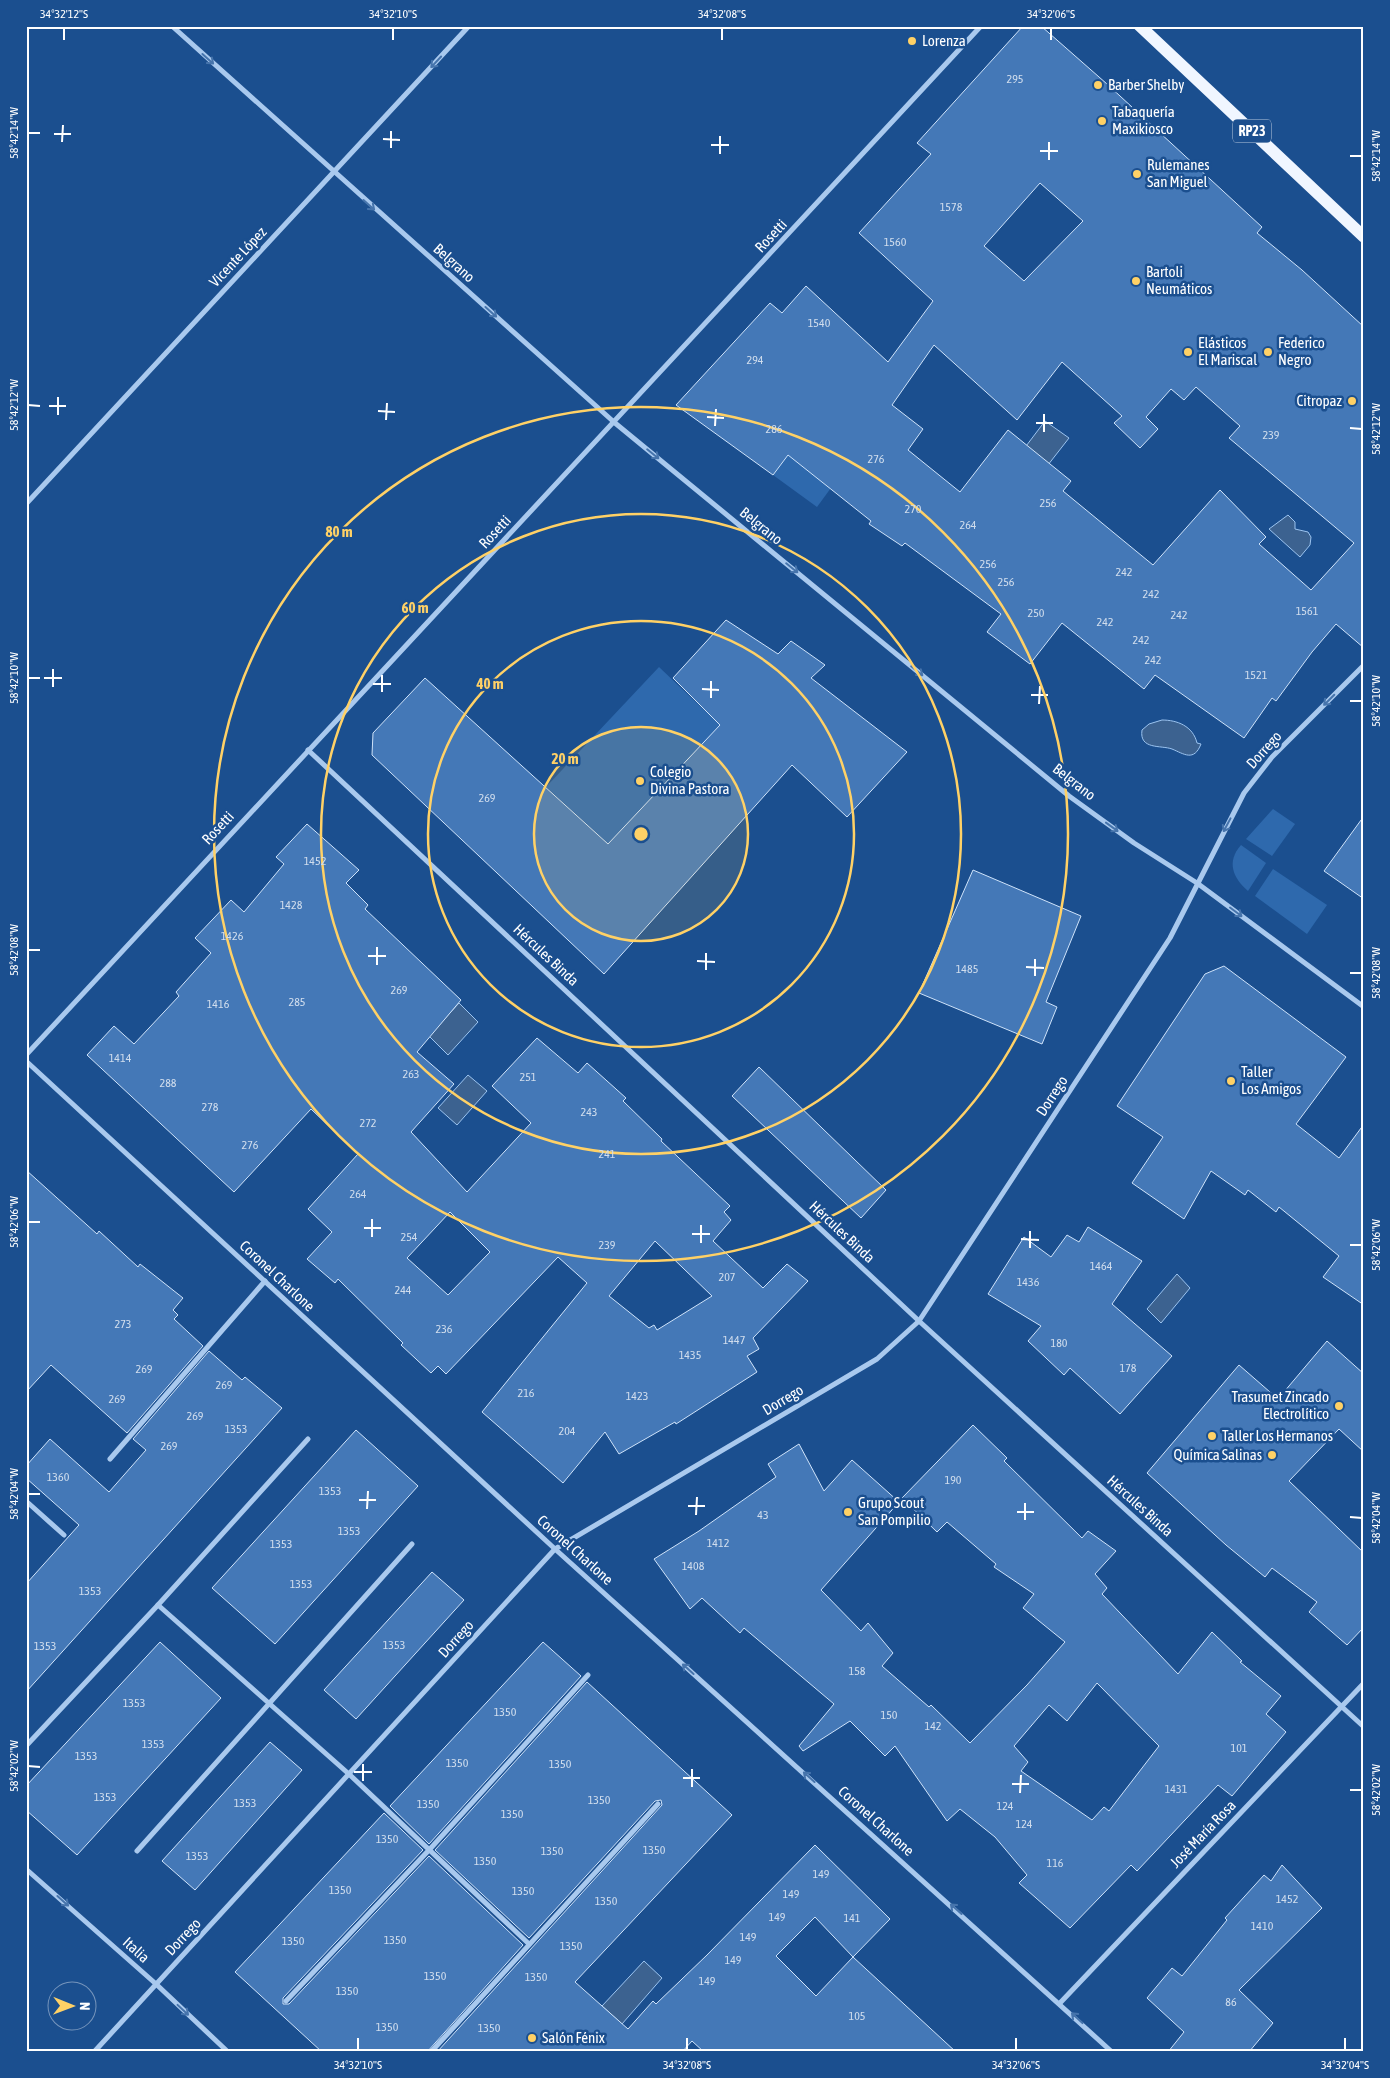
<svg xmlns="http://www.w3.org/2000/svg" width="1390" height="2078" viewBox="0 0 1390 2078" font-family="'Asap Condensed',sans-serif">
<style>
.green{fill:#2e69ad}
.water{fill:#3c6290;stroke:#9cc4f0}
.building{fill:#4478b7;stroke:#cfe3fa;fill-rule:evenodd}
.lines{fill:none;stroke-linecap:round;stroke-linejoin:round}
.street{stroke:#a9c9ee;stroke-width:5}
.primary{stroke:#f0f6ff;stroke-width:12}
.oneway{stroke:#4674ac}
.ticks{fill:none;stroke:#fff;stroke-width:2}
.ring{fill:none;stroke:#ffd166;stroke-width:2.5}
.poi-dot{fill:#ffd166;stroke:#1b4f8f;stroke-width:2}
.labels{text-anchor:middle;stroke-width:5;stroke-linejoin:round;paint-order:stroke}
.number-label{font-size:12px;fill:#d0dded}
.shield{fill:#1b4f8f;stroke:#bbcadd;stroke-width:1}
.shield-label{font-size:14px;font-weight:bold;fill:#fff}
.poi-label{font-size:15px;fill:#fff;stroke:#1b4f8f;text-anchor:start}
.street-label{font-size:15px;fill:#fff;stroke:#1b4f8f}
.centre{fill:#ffd166;stroke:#1b4f8f;stroke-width:2.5}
.ring-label{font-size:15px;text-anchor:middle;font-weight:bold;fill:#ffd166;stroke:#1b4f8f;stroke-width:5;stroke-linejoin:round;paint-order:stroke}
.neatline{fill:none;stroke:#fff;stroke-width:2}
.ticks-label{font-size:12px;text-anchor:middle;fill:#fff}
</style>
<rect width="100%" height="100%" fill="#1b4f8f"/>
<g class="green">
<path d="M848,375l40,35 -71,97 -44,-32z"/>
<path d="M659,667l61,58 -112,119 -62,-57z"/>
<path d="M1273,809l22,15 -23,32 -26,-17z"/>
<path d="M1241,845l25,18 -18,28c-15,-13 -22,-29 -7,-46z"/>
<path d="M1273,869l54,36 -20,29 -52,-38z"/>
</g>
<g class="water">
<path d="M1045,421l24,17 -32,41 -23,-17z"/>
<path d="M1288,515l7,7v7l13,3 3,5 -1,8 -10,12 -31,-28z"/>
<path d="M1162,720c15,0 31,6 35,23l4,1c-7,18 -17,10 -29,5 -11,-4 -33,1 -30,-19l7,-6z"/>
<path d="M459,1003l19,19 -30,33 -19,-19z"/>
<path d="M468,1075l19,16 -30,34 -19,-17z"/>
<path d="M1177,1274l13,14 -29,35 -14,-14z"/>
<path d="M644,1961l18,17 -40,46 -20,-18z"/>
</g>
<g class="building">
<path d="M1023,26h18l66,58 155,143 -5,6 45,37 62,57v321l-28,-24 -24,28 -36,49 -4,-3 -28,40 -89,-63 -11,14 -82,-66 -32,41 -43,-32 14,-18 -96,-71 -3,3 -33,-22 2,-3 -83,-66 -15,20 -97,-70 94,-102 12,10 24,-27 82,76 45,-61 -74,-68 72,-79 -14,-11zM1040,183l43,38 -59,60 -40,-35zM934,345l83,75 45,-58 60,54 -8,7 26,25 18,-19 -12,-12 25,-28 13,11 12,-13 44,39 -11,12 125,105 -43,47 -52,-46 7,-7 -46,-47 -67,75 -90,-74 8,-10 -63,-51 -48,62 -52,-42 15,-21 -31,-24z"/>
<path d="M726,620l52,34 13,-13 34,24 -14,13 96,74 -60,65 -55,-52 -188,209 -232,-219 1,-22 52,-55 183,166 112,-119 -47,-47z"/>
<path d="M1364,816v83l-40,-28z"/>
<path d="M307,824l52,46 -13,13 22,22 -3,4 96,91 -44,52 37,32 -43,48 56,60 64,-69 -39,-37 45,-48 41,35 9,-10 39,35 -3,3 39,38 -1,2 69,65 -6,6 7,8 -18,21 50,47 24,-24 21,17 -55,57 6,11 -12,7 10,16 -81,52 -1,-2 -56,32 -14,-22 -42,51 -81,-71 105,-129 -29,-26 -112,117 -8,-8 -7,7 -30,-28 2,-2 -65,-64 -3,4 -28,-24 25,-27 -24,-23 50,-55 -47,-45 -77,83 -147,-137 27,-29 20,18 45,-48 -3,-4 35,-39 -16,-15 36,-38 13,12 40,-48 -8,-7zM450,1212l40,40 -42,43 -41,-37zM655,1241l57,55 -55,34 -3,-5 -5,3 -40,-32z"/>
<path d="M973,870l108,46 -35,86 11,5 -15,37 -123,-51z"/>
<path d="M1224,966l122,91 -50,67 43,34 25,-34v181l-41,-28 16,-21 -60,-49 -3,5 -28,-22 -3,5 -34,-24 -27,48 -52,-36 31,-46 -46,-31 88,-132z"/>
<path d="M759,1067l127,123 -25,28 -129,-122z"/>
<path d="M26,1170l71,64 2,-3 39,36 2,-3 43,34 -10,12 5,5 -4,4 29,27 -76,87 -76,-68 -25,27z"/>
<path d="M1088,1227l54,34 -30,43 60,52 -52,58 -50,-46 -6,7 -36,-34 13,-15 -53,-32 36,-57 27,20 16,-22 12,7z"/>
<path d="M1327,1341l37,33v78l-25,-23 -50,52 75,72v74l-17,18 -38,-33 8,-10 -45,-34 -7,9 -39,-32 -79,-72 92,-108 39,34z"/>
<path d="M209,1351l33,29 3,-3 37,31 -256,284v-108l53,-59 -53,-47v-12l24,-27 59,53 37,-42 -13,-11z"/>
<path d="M973,1425l34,33 -3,3 78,77 6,-7 28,20 -21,23 12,14 -5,6 76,80 34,-42 30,29 -2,1 41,34 -15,18 20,18 -54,64 -14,-11 -81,86 -6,-6 -61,63 -51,-45 8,-8 -32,-38 -35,-28 -13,12 -52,-75 -10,10 -35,-35 -47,30 -4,-5 35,-42 -90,-76 -4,5 -38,-35 -12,11 -36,-50 45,-28 77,-54 -8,-13 31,-20 25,47 28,-31 47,42 -78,88 40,41 7,-8 25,30 -11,13 47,41 2,-2 39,38 57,-58 38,-43 -42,-34 11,-14 -40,-27 2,-3 -49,-42 -10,10 -35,-34zM1097,1683l62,63 -50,65 -5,-4 -12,13 -71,-49 7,-9 -14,-16 35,-41 18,16z"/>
<path d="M356,1430l62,56 -143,158 -63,-56z"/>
<path d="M432,1572l32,28 -108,119 -32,-29z"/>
<path d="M160,1642l61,56 -144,157 -51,-45v-24z"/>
<path d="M543,1642l38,34 -152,168 -39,-38z"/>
<path d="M587,1682l145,133 -157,167 53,47 25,-28 3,3 51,-49 108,-110 75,74 -37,38 103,95h-252l-12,-11 -10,11h-245l225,-247 -1,-5 -6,1 -126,137 -94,-88zM815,1917l38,40 -37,39 -40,-40z"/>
<path d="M270,1742l32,28 -107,120 -33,-29z"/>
<path d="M384,1813l39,37 -140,148v6h6l140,-148 94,89 -96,107h-105l-87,-80z"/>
<path d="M1282,1865l40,43 -83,82 34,33 -24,29h-81l16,-20 -37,-34 25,-30 10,8 45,-56 -2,-2 39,-43 7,6z"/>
</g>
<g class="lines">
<g class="street">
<path d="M172,26l443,397 454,373 65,47 63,40 167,124"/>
<path d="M26,504l443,-478"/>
<path d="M308,750l611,571 445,406"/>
<path d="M26,1055l955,-1029"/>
<path d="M26,1061l529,488 557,503"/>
<path d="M110,1459l155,-178"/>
<path d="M26,1501l38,34"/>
<path d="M158,1605l192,170 179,169"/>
<path d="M26,1746l132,-141 150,-166"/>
<path d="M137,1851l275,-307"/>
<path d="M26,1869l130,115 72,68"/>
<path d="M286,2001l144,-152 158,-174"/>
<path d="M1060,2003l304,-320"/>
<path d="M94,2052l461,-503 322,-190 42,-38 251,-383 74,-145 28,-36 92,-92"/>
<path d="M431,2052l227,-248"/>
</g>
<path class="primary" d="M1140,26l224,211"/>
</g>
<defs><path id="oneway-shaft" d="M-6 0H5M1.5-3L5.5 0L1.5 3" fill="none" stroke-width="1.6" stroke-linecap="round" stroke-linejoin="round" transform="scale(1.25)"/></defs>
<g class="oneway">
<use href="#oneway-shaft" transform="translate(208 59) rotate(42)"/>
<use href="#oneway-shaft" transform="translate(436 62) rotate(133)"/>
<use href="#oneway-shaft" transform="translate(369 205) rotate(42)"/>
<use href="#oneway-shaft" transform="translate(491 312) rotate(42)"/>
<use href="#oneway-shaft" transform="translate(653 454) rotate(39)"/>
<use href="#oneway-shaft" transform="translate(792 568) rotate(39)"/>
<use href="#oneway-shaft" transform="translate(917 671) rotate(39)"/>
<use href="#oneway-shaft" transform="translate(1329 700) rotate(135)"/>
<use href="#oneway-shaft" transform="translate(1227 825) rotate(118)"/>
<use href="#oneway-shaft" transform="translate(1112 827) rotate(36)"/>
<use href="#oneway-shaft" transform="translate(1236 912) rotate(37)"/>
<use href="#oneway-shaft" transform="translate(688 1669) rotate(-138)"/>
<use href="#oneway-shaft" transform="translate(809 1777) rotate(-138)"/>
<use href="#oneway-shaft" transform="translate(63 1901) rotate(42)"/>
<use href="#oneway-shaft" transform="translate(956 1909) rotate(-138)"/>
<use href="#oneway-shaft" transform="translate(183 2010) rotate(43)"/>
<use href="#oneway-shaft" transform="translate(1077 2018) rotate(-137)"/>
</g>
<path class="ticks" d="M64,40v-12M393,40v-12M722,40v-12M1051,40v-12M28,133h12M54,134h17M383,139l17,1M62,142l1,-17M711,145h18M391,148v-17M1040,151h18M720,154v-18M1350,156h12M1049,160v-18M28,405l12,1M49,406h17M378,411l17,1M58,415v-18M707,417l17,1M386,420l1,-17M1036,423h17M715,426l1,-17M1350,428l12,1M1044,432v-18M28,678h12M44,678h18M373,684h18M53,687v-18M702,689l17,1M382,692v-17M1031,695h17M711,698v-17M1350,701h12M1039,704l1,-18M28,950h12M368,956h18M697,961l18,1M377,965v-18M1026,967l18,1M706,970v-17M1350,973h12M1035,976v-17M28,1222h12M364,1228h17M692,1234h18M372,1237v-18M1021,1239l18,1M701,1243v-18M1350,1245h12M1030,1248v-17M28,1494h12M359,1500h17M688,1506h17M367,1509l1,-18M1017,1512h17M696,1515l1,-18M1350,1517l12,1M1025,1520v-17M28,1766l12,1M354,1772h18M683,1778h17M363,1781v-17M1012,1784h17M692,1787v-18M1350,1790h12M1020,1793l1,-18M358,2050v-12M687,2050v-12M1016,2050v-12M1345,2050v-12"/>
<circle cx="641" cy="834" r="107" fill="#ffd166" fill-opacity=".12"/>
<g class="ring">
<circle cx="641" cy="834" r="107"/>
<circle cx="641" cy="834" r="213"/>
<circle cx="641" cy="834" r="320"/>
<circle cx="641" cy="834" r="427"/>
</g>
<g class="poi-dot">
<circle cx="912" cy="41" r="5"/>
<circle cx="1098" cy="85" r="5"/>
<circle cx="1102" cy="121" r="5"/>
<circle cx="1137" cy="174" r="5"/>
<circle cx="1136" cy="281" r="5"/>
<circle cx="1188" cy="352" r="5"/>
<circle cx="1268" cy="352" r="5"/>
<circle cx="1352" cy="401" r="5"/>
<circle cx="640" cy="781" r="5"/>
<circle cx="1231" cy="1081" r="5"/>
<circle cx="1339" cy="1406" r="5"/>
<circle cx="1212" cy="1436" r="5"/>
<circle cx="1272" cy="1455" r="5"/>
<circle cx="848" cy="1512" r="5"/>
<circle cx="532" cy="2038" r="5"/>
</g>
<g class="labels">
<g class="number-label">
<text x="1015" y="83">295</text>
<text x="951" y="211">1578</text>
<text x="895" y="246">1560</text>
<text x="819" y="327">1540</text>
<text x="755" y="364">294</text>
<text x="774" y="433">286</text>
<text x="1271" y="439">239</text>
<text x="876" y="463">276</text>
<text x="1048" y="507">256</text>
<text x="913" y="513">270</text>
<text x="968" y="529">264</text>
<text x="988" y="568">256</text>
<text x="1124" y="576">242</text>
<text x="1006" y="586">256</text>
<text x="1151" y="598">242</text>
<text x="1307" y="615">1561</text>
<text x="1036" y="617">250</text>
<text x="1179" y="619">242</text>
<text x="1105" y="626">242</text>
<text x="1141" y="644">242</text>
<text x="1153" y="664">242</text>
<text x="1256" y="679">1521</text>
<text x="487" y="802">269</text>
<text x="315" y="865">1452</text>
<text x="291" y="909">1428</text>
<text x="232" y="940">1426</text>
<text x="967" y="973">1485</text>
<text x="399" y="994">269</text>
<text x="297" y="1006">285</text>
<text x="218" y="1008">1416</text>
<text x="120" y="1062">1414</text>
<text x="411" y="1078">263</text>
<text x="528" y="1081">251</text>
<text x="168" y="1087">288</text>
<text x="210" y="1111">278</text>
<text x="589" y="1116">243</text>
<text x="368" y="1127">272</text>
<text x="250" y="1149">276</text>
<text x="607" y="1158">241</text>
<text x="358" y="1198">264</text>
<text x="409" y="1241">254</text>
<text x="607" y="1249">239</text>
<text x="1101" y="1270">1464</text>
<text x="727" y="1281">207</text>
<text x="1028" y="1286">1436</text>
<text x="403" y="1294">244</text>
<text x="123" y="1328">273</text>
<text x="444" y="1333">236</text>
<text x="734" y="1344">1447</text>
<text x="1059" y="1347">180</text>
<text x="690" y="1359">1435</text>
<text x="1128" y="1372">178</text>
<text x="144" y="1373">269</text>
<text x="224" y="1389">269</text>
<text x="526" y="1397">216</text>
<text x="637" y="1400">1423</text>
<text x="117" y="1403">269</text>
<text x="195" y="1420">269</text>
<text x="236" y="1433">1353</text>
<text x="567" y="1435">204</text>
<text x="169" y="1450">269</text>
<text x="58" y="1481">1360</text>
<text x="953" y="1484">190</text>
<text x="330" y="1495">1353</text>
<text x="763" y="1519">43</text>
<text x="349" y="1535">1353</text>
<text x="718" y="1547">1412</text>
<text x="281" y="1548">1353</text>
<text x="693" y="1570">1408</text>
<text x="301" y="1588">1353</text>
<text x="90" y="1595">1353</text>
<text x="394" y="1649">1353</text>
<text x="45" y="1650">1353</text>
<text x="857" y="1675">158</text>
<text x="134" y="1707">1353</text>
<text x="505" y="1716">1350</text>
<text x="889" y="1719">150</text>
<text x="933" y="1730">142</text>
<text x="153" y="1748">1353</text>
<text x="1239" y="1752">101</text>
<text x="86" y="1760">1353</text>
<text x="457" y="1767">1350</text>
<text x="560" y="1768">1350</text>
<text x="1176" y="1793">1431</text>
<text x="105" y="1801">1353</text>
<text x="599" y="1804">1350</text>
<text x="245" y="1807">1353</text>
<text x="428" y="1808">1350</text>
<text x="1005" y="1810">124</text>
<text x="512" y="1818">1350</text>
<text x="1024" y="1828">124</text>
<text x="387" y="1843">1350</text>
<text x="654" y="1854">1350</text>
<text x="552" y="1855">1350</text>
<text x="197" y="1860">1353</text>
<text x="485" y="1865">1350</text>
<text x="1055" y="1867">116</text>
<text x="821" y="1878">149</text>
<text x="340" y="1894">1350</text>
<text x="523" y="1895">1350</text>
<text x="791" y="1898">149</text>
<text x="1287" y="1903">1452</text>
<text x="606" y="1905">1350</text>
<text x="777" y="1921">149</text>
<text x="852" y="1922">141</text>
<text x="1262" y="1930">1410</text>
<text x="748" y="1941">149</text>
<text x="395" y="1944">1350</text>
<text x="293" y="1945">1350</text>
<text x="571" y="1950">1350</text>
<text x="733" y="1964">149</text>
<text x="435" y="1980">1350</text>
<text x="536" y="1981">1350</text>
<text x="707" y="1985">149</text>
<text x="347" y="1995">1350</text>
<text x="1231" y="2006">86</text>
<text x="857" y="2020">105</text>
<text x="387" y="2031">1350</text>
<text x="489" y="2032">1350</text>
</g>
<rect class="shield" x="1233" y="119.5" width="38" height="23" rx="4"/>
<g class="shield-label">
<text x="1252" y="136">RP23</text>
</g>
<g class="poi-label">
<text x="922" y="46">Lorenza</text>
<text x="1108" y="90">Barber Shelby</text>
<text x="1112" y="117">Tabaquería<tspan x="1112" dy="17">Maxikiosco</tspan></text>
<text x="1147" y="170">Rulemanes<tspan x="1147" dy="17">San Miguel</tspan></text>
<text x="1146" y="277">Bartoli<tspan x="1146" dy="17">Neumáticos</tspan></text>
<text x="1198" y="348">Elásticos<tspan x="1198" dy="17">El Mariscal</tspan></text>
<text x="1278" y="348">Federico<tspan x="1278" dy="17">Negro</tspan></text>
<text x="1342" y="406" text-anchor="end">Citropaz</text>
<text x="650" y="777">Colegio<tspan x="650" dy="17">Divina Pastora</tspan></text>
<text x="1241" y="1077">Taller<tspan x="1241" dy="17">Los Amigos</tspan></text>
<text x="1329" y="1402" text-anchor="end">Trasumet Zincado<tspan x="1329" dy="17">Electrolítico</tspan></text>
<text x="1222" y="1441">Taller Los Hermanos</text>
<text x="1262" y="1460" text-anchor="end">Química Salinas</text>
<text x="858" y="1508">Grupo Scout<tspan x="858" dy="17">San Pompilio</tspan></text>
<text x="542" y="2043">Salón Fénix</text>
</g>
<g class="street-label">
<text transform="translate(771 236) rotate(-47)" y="5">Rosetti</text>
<text transform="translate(238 257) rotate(-47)" y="5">Vicente López</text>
<text transform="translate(454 263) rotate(42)" y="5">Belgrano</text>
<text transform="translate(761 526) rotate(39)" y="5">Belgrano</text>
<text transform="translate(495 532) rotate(-47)" y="5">Rosetti</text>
<text transform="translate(1264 750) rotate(-48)" y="5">Dorrego</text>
<text transform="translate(1074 782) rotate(38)" y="5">Belgrano</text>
<text transform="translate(218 828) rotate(-47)" y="5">Rosetti</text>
<text transform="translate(546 955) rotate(43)" y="5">Hércules Binda</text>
<text transform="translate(1052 1096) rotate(-57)" y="5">Dorrego</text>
<text transform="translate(842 1232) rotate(43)" y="5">Hércules Binda</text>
<text transform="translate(277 1276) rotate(43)" y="5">Coronel Charlone</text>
<text transform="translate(783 1400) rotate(-31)" y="5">Dorrego</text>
<text transform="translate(1140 1506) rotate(42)" y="5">Hércules Binda</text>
<text transform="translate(575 1550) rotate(42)" y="5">Coronel Charlone</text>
<text transform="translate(456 1639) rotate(-48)" y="5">Dorrego</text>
<text transform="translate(876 1821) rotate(42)" y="5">Coronel Charlone</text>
<text transform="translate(1203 1834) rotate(-46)" y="5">José María Rosa</text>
<text transform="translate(183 1937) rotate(-47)" y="5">Dorrego</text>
<text transform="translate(136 1950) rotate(42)" y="5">Italia</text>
</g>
</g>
<circle cx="641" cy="834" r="8" class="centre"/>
<g class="ring-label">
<text x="339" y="537">80 m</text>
<text x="415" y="613">60 m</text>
<text x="490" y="689">40 m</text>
<text x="565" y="764">20 m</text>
</g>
<rect width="1390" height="2078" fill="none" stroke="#1b4f8f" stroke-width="55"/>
<g transform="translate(72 2006) rotate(91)"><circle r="24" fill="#1b4f8f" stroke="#7695bc"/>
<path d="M0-4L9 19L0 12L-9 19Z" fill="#ffd166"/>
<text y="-8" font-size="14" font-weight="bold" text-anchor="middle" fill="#ffffff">N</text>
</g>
<rect x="28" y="28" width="1334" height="2022" class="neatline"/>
<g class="ticks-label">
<text x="64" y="18">34°32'12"S</text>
<text x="393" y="18">34°32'10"S</text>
<text x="722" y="18">34°32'08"S</text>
<text x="1051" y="18">34°32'06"S</text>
<text transform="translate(14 133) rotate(-90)" y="4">58°42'14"W</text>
<text transform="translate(1376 156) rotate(-90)" y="4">58°42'14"W</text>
<text transform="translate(14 405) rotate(-90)" y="4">58°42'12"W</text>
<text transform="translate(1376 429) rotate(-90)" y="4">58°42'12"W</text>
<text transform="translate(14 678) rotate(-90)" y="4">58°42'10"W</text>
<text transform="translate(1376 701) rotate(-90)" y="4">58°42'10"W</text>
<text transform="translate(14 950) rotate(-90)" y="4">58°42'08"W</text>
<text transform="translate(1376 973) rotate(-90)" y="4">58°42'08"W</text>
<text transform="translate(14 1222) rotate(-90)" y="4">58°42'06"W</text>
<text transform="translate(1376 1245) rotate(-90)" y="4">58°42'06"W</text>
<text transform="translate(14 1494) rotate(-90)" y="4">58°42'04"W</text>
<text transform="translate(1376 1518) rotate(-90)" y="4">58°42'04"W</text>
<text transform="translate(14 1766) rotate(-90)" y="4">58°42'02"W</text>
<text transform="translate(1376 1790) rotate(-90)" y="4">58°42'02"W</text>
<text x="358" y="2069">34°32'10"S</text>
<text x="687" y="2069">34°32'08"S</text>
<text x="1016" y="2069">34°32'06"S</text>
<text x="1345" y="2069">34°32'04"S</text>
</g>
</svg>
